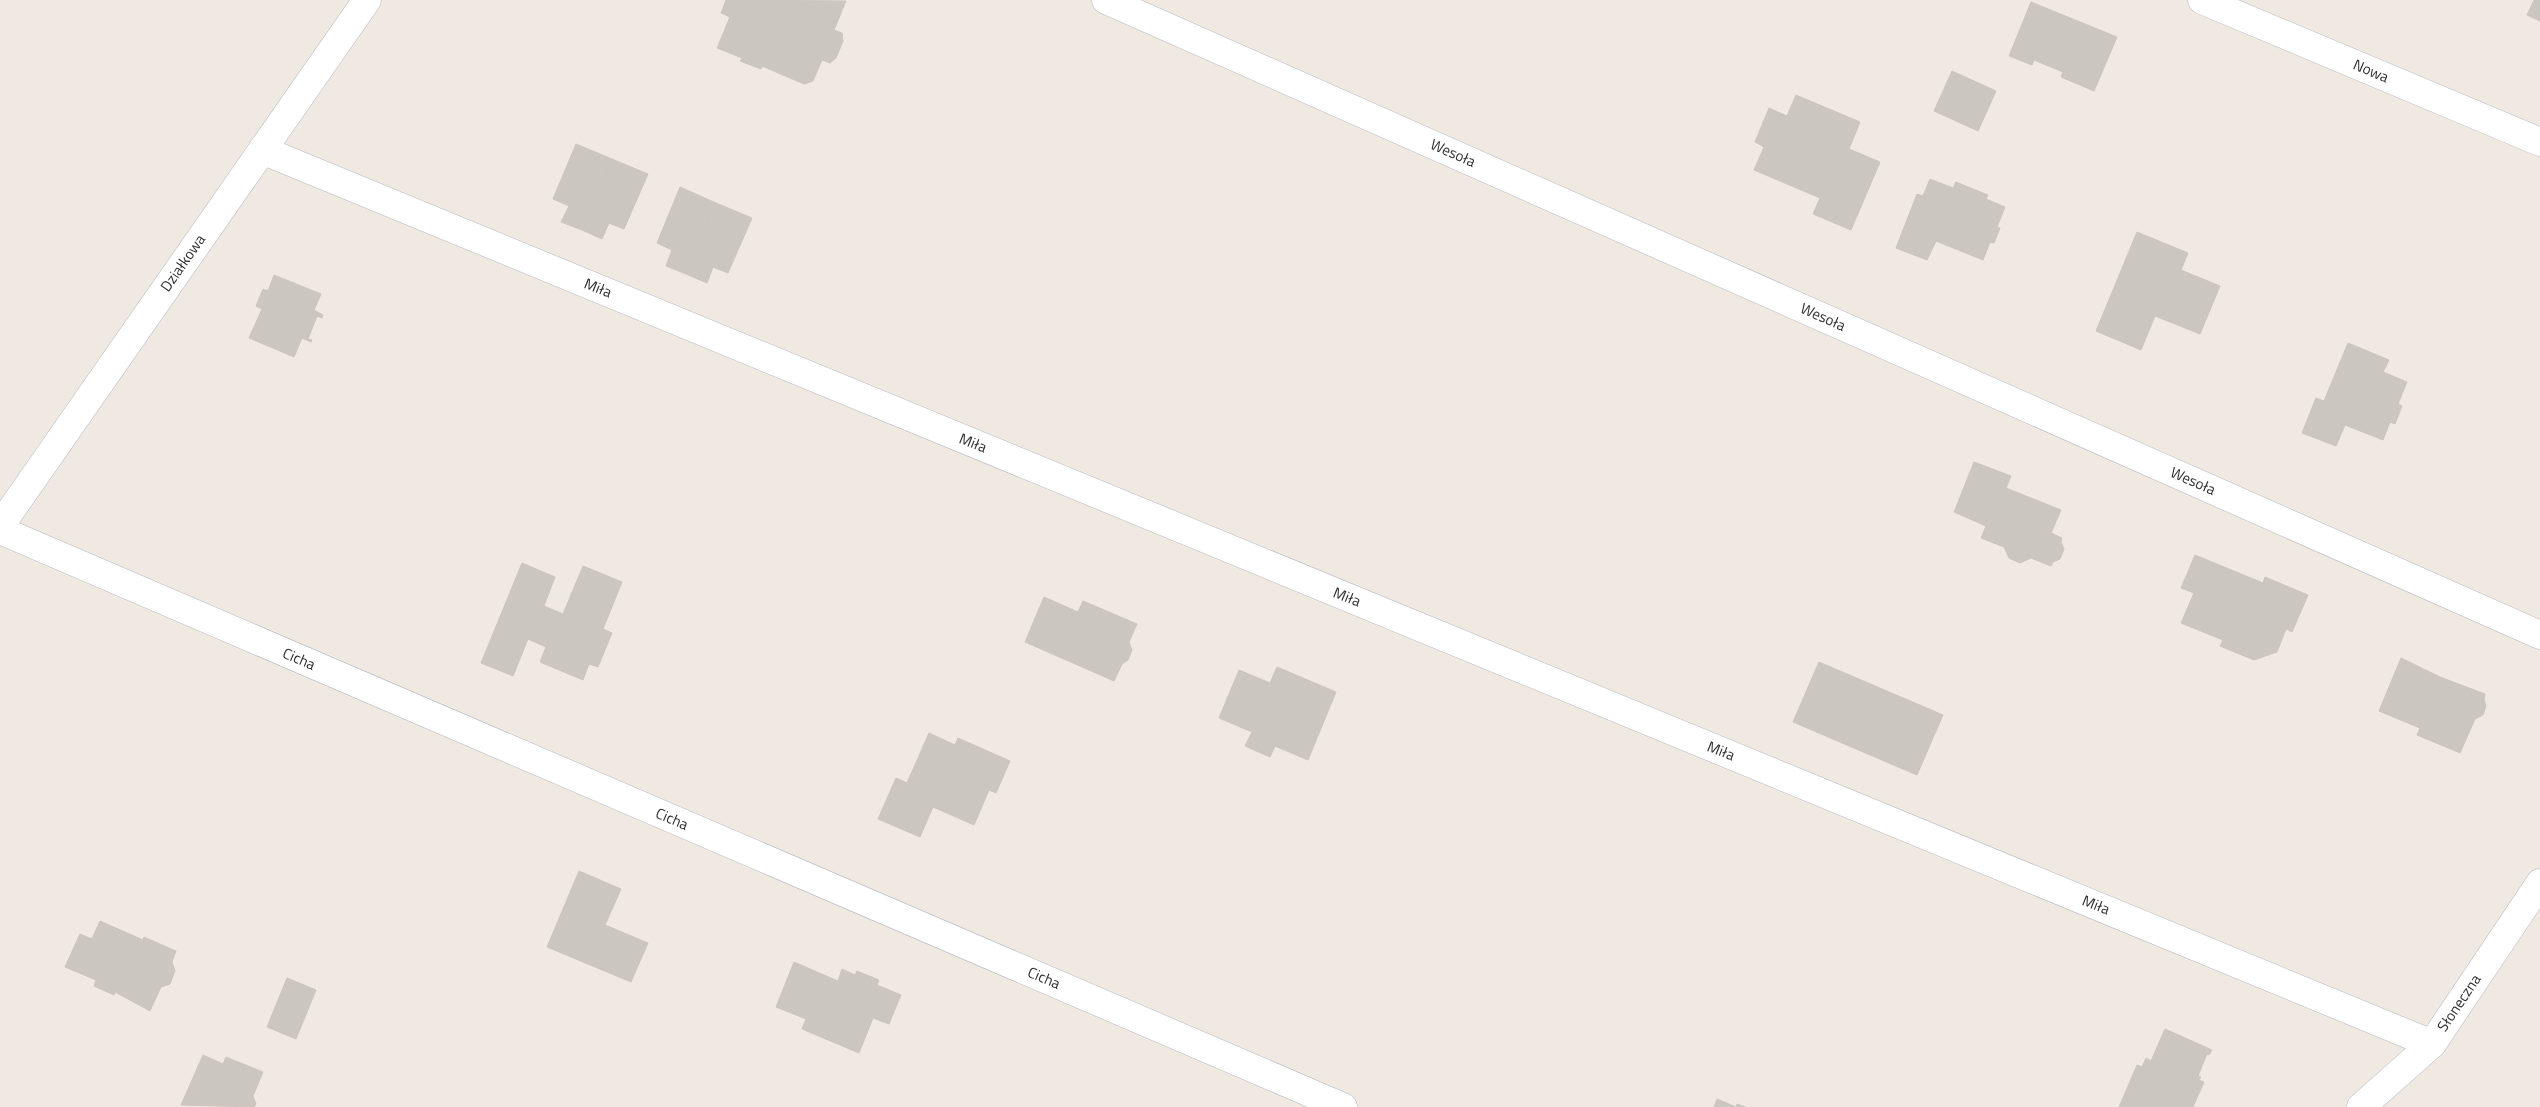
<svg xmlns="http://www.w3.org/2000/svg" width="2540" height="1107" viewBox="0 0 2540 1107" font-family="'Titillium Web',sans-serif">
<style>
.building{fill:#cbc7bf;stroke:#cbc5ba}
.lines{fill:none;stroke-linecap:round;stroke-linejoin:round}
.street-casing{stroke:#b4b7c1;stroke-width:29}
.street{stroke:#fff;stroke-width:28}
.labels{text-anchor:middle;stroke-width:4.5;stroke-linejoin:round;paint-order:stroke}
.street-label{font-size:15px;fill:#2e2e2e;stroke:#fff}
</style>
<rect width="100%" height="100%" fill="#efe9e1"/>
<g class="building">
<path d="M726,0l120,1 -12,29 8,3 1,8 -7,17 -6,5 -8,-3 -9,21 -9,3 -42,-18 -1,3 -21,-8 2,-3 -25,-10 13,-31 -9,-4z"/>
<path d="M2534,0h6v21l-13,-6z"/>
<path d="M2031,2l86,35 -23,54 -33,-14 2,-5 -29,-12 -2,5 -23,-9z"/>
<path d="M1952,71l44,20 -18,40 -44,-20z"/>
<path d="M1796,95l64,27 -11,27 31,13 -29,68 -38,-16 7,-16 -66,-28 10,-23 -9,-5 14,-34 18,8z"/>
<path d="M576,144l36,15 -30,71 -21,-8 8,-16 -16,-7z"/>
<path d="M612,159l36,15 -24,55 -15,-6 -7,16 -20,-9z"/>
<path d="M1930,179l23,9 3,-6 32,13 -2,4 19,8 -8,20 3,1 -6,15 -4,-1 -7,18 -47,-19 -9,19 -31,-12 21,-54 6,2z"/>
<path d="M680,187l36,16 -30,71 -20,-8 6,-16 -15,-7z"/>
<path d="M716,203l36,15 -24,55 -15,-6 -6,16 -21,-9z"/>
<path d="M2137,232l51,21 -7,17 39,16 -20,48 -45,-18 -14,34 -45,-19z"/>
<path d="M274,275l47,19 -7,16 9,5 -1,3 -5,-2 -9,23 4,1 -1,2 -9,-4 -8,19 -45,-19 13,-29 -6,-3 7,-17 5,2z"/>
<path d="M2348,343l41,17 -6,12 24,10 -9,22 4,2 -7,18 -5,-2 -7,18 -38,-15 -9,21 -34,-13 14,-35 8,3z"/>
<path d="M1974,462l37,14 -5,12 55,22 -10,23 11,5 -1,4 3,7 -4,10 -7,3 -2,4 -20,-8 -11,5 -11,-5 -5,-11 -23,-9 5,-12 -32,-14z"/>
<path d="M2195,555l68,28 2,-6 43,18 -16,37 -6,-3 -9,23 -23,8 -34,-14 3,-6 -42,-17 13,-30 -13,-5z"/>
<path d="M522,563l33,14 -11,29 19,8 20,-48 39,16 -19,47 9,4 -14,34 -9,-3 -6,16 -43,-18 6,-15 -18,-8 -15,37 -32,-13z"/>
<path d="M1044,597l34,15 5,-11 54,23 -8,18 3,8 -4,10 -6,4 -8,17 -89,-39z"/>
<path d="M2401,658l39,19 45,17 -1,5 2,7 -3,9 -8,4 -15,34 -43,-18 3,-7 -41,-17z"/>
<path d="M1819,662l124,53 -26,60 -124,-53z"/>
<path d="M1277,667l59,25 -28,68 -33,-14 -5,11 -25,-11 7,-14 -33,-14 20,-48 31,13z"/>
<path d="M929,733l26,12 3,-7 52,23 -14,32 -7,-3 -15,35 -41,-18 -13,30 -42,-18 18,-41 11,5z"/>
<path d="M579,871l42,18 -16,36 43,18 -17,39 -84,-35z"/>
<path d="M100,921l43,19 1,-3 32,14 -4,11 3,9 -5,13 -9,3 -11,24 -35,-19 -1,3 -20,-9 2,-6 -31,-13 15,-33 12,5z"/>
<path d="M794,962l44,19 4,-12 13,6 2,-4 22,9 -2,5 24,10 -12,29 -16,-6 -14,35 -57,-24 4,-10 -30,-12z"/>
<path d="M287,978l29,12 -20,49 -29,-12z"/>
<path d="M2165,1029l47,21 -3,5 -2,-1 -9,22 3,1 -2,3 5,2 -11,25h-74l18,-42 5,2 4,-9 5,3z"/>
<path d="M203,1055l20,9 3,-7 37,15 -10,24 3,8 -2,3 -73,-2z"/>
<path d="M1717,1099l19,8 1,-3 8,3h-31z"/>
</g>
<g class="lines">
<g class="street-casing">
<g id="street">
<path d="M1106,0l1434,635"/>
<path d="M2202,0l338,142"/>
<path d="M262,150l2170,894"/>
<path d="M0,526l367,-526"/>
<path d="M0,530l1343,577"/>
<path d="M2361,1107l71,-63 108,-161"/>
</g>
</g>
<use href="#street" class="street"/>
</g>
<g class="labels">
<g class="street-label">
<text transform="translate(2371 71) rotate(23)" y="5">Nowa</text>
<text transform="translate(1453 153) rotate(24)" y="5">Wesoła</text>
<text transform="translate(183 263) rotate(-55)" y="5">Działkowa</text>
<text transform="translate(598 288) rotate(22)" y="5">Miła</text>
<text transform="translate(1823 317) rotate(24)" y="5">Wesoła</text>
<text transform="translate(973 443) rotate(22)" y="5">Miła</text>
<text transform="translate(2193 481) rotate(24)" y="5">Wesoła</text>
<text transform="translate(1347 597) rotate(22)" y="5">Miła</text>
<text transform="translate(299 659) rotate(23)" y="5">Cicha</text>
<text transform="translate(1721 751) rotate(22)" y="5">Miła</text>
<text transform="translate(672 819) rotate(23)" y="5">Cicha</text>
<text transform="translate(2096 905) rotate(22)" y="5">Miła</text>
<text transform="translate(1044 978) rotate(23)" y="5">Cicha</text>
<text transform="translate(2459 1003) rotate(-56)" y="5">Słoneczna</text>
</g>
</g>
</svg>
